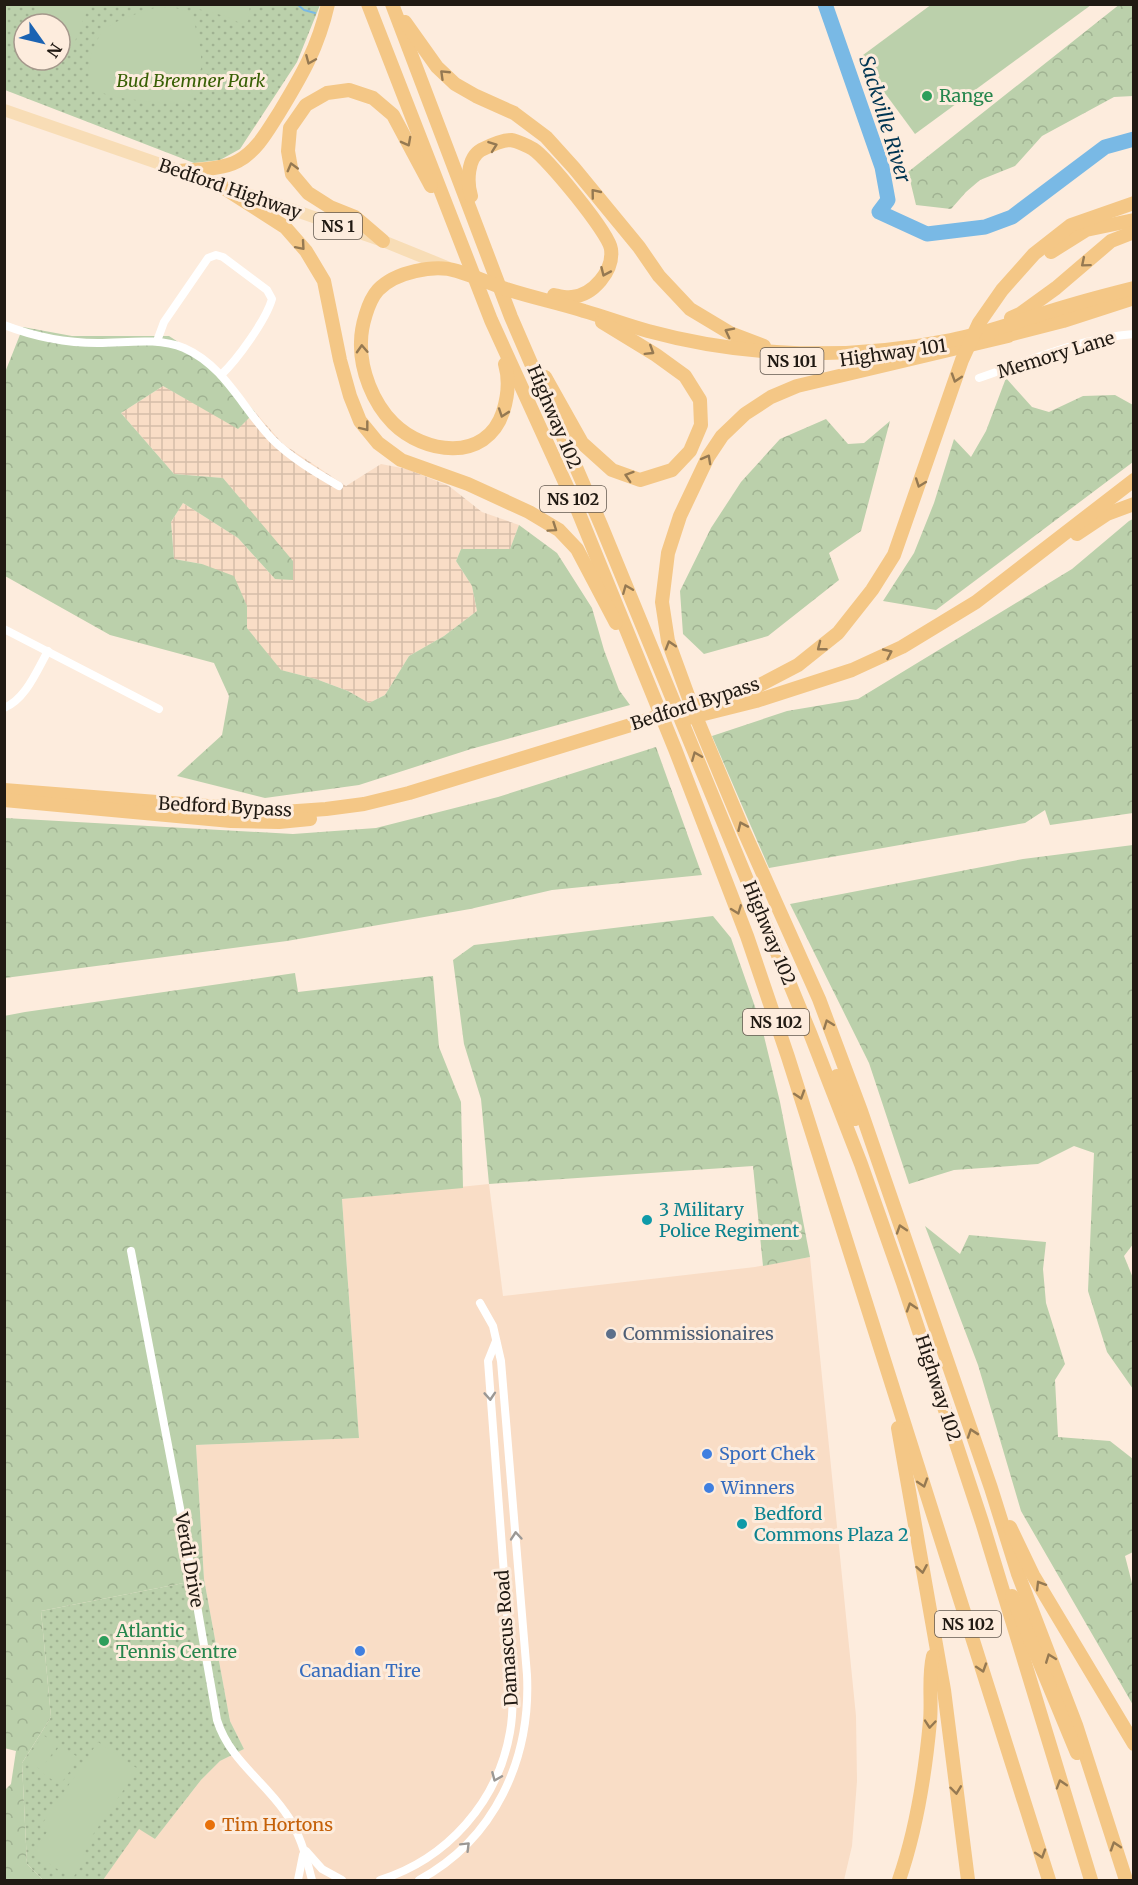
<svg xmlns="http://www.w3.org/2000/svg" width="1138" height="1885" viewBox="0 0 1138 1885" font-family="Merriweather,serif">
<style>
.built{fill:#f9ddc6}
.industrial{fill:url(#industrial-grid)}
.forest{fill:url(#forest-crowns)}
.park{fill:url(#park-dots);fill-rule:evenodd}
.garden{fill:#bbd0ab}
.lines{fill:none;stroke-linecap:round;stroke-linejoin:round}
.stream{stroke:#79b9e5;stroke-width:2}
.river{stroke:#79b9e5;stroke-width:15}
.street{stroke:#fff;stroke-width:8}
.primary{stroke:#f8ddb6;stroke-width:12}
.highway{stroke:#f4c786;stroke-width:14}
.oneway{stroke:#957952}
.oneway2{stroke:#9b9895}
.leisure-dot{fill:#2e9e5b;stroke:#fdecdd;stroke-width:2}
.culture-dot{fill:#0f9aa8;stroke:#fdecdd;stroke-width:2}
.service-dot{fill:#5c6f8a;stroke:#fdecdd;stroke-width:2}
.shop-dot{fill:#3f7fe0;stroke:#fdecdd;stroke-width:2}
.food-dot{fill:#e8710a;stroke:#fdecdd;stroke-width:2}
.labels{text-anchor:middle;stroke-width:6;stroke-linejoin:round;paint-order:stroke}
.shield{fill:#fdecdd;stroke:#635950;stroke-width:1.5}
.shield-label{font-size:16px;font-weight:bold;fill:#211a13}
.park-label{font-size:18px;font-style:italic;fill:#386005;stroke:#fdecdd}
.leisure-label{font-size:18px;fill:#27864d;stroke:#fdecdd;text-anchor:start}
.street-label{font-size:18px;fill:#211a13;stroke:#fdecdd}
.culture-label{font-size:18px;fill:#0d838f;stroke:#fdecdd;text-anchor:start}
.service-label{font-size:18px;fill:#4e5e75;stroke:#fdecdd;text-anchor:start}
.shop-label{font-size:18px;fill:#366cbe;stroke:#fdecdd;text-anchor:start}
.food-label{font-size:18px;fill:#c56008;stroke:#fdecdd;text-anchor:start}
.water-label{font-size:20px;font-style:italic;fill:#003552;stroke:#fdecdd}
</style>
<defs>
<pattern id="industrial-grid" width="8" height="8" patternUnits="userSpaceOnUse" patternTransform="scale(1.5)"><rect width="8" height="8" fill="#f9ddc6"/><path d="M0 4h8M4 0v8" fill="none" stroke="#d5bda9"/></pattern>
<pattern id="forest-crowns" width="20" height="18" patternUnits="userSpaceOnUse" patternTransform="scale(1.5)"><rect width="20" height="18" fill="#bbd0ab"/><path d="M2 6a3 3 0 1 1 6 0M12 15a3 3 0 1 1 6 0" fill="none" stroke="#a0b292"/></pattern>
<pattern id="park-dots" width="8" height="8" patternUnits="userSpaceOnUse" patternTransform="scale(1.5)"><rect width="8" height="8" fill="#bbd0ab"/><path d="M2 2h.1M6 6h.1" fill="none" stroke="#a0b292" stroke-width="1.8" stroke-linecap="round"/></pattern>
</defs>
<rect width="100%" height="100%" fill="#fdecdd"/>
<path class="built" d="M489,1184l14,112 252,-29 55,-10 46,459 1,65 -5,65 -8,34h-741l36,-52 16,11 46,-59 19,-19 24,-12 -14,-28 -26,-142 -8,-134 163,-7 -17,-239z"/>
<path class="industrial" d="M163,386l75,42 17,-16 28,32 63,42 35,-22 26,5 42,17 33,26 37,13 -9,24h-49l-5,12 16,25 5,25 -33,25 -35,20 -24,39 -16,8 -21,-12 -32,-12 -36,-9 -33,-42v-22l-45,-42 -28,-5 -3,-37 12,-19 55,35 37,41 -28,-72 -24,-29 -49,-4 -53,-61z"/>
<g class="forest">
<path d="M1120,4l13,1v91l-19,1 -72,39 -27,30 -35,14 -14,12 -15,17 -35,-4 -8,-33z"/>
<path d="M23,327l49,9h97l46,30 40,46 -17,17 -75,-43 -42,27 53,61 49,4 70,83v19l-18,-1 -37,-41 -55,-35 -12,19 3,37 28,5 32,12 13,30v22l34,42 35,9 32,12 21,12 16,-8 24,-39 35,-20 33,-25 -5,-25 -16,-25 5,-12h49l9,-24 38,28 35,55 12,42 15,40 11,15 -159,44 -112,36 -94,13 -88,-22 45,-41 7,-39 -15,-33 -104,-28 -105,-59 -1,-201z"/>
<path d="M1006,378l26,29 17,5 34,-16 32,-1 18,10v57l-197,148 -53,-9 31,-48 20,-50 20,-64 17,18 15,-26z"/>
<path d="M826,419l22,25 16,-1 26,-22 -29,110 -32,22 10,27 -71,56 -64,18 -21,-20 -3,-43 31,-63 30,-46 39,-43z"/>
<path d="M1133,519v294l-83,12 -5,-15 -20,13 -256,45 -57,-132 75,-25 71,-12 214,-130 57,-48z"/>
<path d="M656,747l46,128 -150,15 -82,19 -183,32 -282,37v-160l288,16 83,-6 122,-31z"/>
<path d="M1133,845l1,398 -10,13 9,22v111l-26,-37 -19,-61 6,-138 -20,-7 -36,18 -84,6 -45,14 -40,-121 -79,-159 233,-45z"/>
<path d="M713,916l18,22 30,86 19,78 30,155 -47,9 -10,-100 -264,18 -8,-85 -17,-55 -11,-84 21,-15z"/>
<path d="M295,973l3,19 135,-16 6,71 22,55 2,86 -121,11 17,239 -163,7 8,134 -163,32 10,106 -29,46 5,101 16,16h-39l1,-90 6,-6 5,-33 -12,-3v-732l21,-4z"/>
<path d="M925,1226l35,28 9,-19 77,7 -3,27 3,34 19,61 -10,16 3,57 52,4 23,18v93l-8,4 9,35 -1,114 -112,-194 -43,-146z"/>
</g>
<g class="park">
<path d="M5,5h315l-23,57 -57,87 -20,11 -26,3 -189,-73zM24,24h36v36h-36z"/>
<path d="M204,1579l26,142 14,28 -24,12 -19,19 -46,59 -16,-10 -36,51h-60l-16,-16 -5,-101 29,-46 -10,-106z"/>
</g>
<g class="garden">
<path d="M932,4h159v1l-176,129 -56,-76z"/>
<path d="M39,5h50l-15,39 -14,-5v-15h-28z"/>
<path d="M183,5l67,-1v1l-2,16 -6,3 -17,-8z"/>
<path d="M157,7l19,1 16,5 9,37v19l-7,13 -2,16 -2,3h-14l-4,3c-21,-3 -56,-4 -74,-13 -19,-10 -5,-50 7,-62 14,-11 35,-16 52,-22z"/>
<path d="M43,1735l15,10 -17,25 -15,-10z"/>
<path d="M98,1742l40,27 -57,83 7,5 -16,22 -39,-26 14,-21 -7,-5z"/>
<path d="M60,1745l19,13 -19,27 -18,-12z"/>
</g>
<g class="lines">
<path class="stream" d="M297,4l7,6 11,3"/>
<path class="river" d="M825,4l57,163 6,33 -9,12 48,22 58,-7 27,-10 93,-70 29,-8"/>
<g class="street">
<path d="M4,325c31,12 61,18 94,18 29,0 58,-6 86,5 41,18 58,60 88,91 19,19 43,33 67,47"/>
<path d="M157,341l7,-19 44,-64 8,-3 7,2 44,33 5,9c-6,21 -35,61 -51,76"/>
<path d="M979,378c50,-17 101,-40 155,-44"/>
<path d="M4,629l155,80"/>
<path d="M4,708c22,-9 33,-38 44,-57"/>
<path d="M131,1251l49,257 37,212c12,39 46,60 68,92 15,20 21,45 27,68"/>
<path d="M306,1851l16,18 20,11"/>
<path d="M298,1880l5,-25"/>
<path d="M380,1880c67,-21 118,-78 130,-148 4,-22 3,-43 1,-65l-23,-306 8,-20"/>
<path d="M419,1880c76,-41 112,-121 108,-205l-26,-314 -8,-35 -13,-23"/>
</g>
<path class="primary" d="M4,110l379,131 64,26"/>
<g class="highway">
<path d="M368,4l123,316 87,191 97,238 72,187 41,121 261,823"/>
<path d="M392,4l119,313 90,208 209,508 51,131 42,119 79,239 109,358"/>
<path d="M405,22l32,45 18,17 21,12 38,17 32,24 28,31 65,79 20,29 31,33 40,24 34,13"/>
<path d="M179,171c19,-2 42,-1 59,-10 19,-10 30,-31 41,-48 23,-38 39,-65 49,-109"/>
<path d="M221,186l64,41 21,24 18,30 16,79 10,36 10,25 18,22 23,17 67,24 61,28 30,18 18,19 39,74"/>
<path d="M471,196c-4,-13 -4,-38 10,-46 8,-4 21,-10 30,-10 6,1 17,6 22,9 14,9 76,84 78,100 3,22 -18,46 -39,48 -6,1 -13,-1 -18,-2"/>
<path d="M383,241l-28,-24 -25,-10 -22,-14 -16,-19 -4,-23 2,-23 16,-23 21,-12 22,-3 24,8 20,17 38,71"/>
<path d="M1051,252l35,-22 48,-10"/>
<path d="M1011,318l9,-4 36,-26 55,-47 23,-9"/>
<path d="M1008,336l-211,50 -26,11 -26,17 -23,22 -14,21 -28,59 -12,37 -6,49 6,39 26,71 48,115 77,172 42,112 130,377 27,86 58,151 50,155"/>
<path d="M1001,337l62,-16 71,-23"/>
<path d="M505,364c5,17 3,32 -2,48 -17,51 -79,42 -110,11 -20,-20 -33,-53 -32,-81 0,-15 7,-41 17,-52 17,-18 56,-26 79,-19 17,5 34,13 52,19 25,8 50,13 75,21 21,6 42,14 64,20 99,27 203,29 303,9 39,-7 75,-22 113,-33 23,-7 46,-13 70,-19"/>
<path d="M545,377l37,66 30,27 28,10 32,-10 18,-19 11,-26 -1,-25 -15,-24 -29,-21 -54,-33"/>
<path d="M1077,534l30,-20 27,-10"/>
<path d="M688,718l68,-17 96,-31 50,-23 74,-45 158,-122"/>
<path d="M4,790l279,22 43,-3 38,-5 45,-11 349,-107 40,-21 40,-32 34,-43 22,-35 68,-195 17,-37 23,-33 32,-36 37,-29 63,-22"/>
<path d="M4,800l227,21 48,1 31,-3"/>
<path d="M837,1076l18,43"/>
<path d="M898,1428l46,262 24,190"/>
<path d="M1010,1527l23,48 101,169"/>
<path d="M1012,1596l65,157"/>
<path d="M899,1880c18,-52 26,-104 31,-159 2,-21 -2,-44 3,-65"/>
</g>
</g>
<defs><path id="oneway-chevron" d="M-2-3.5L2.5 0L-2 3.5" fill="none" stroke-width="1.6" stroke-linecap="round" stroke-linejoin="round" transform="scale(1.5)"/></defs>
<g class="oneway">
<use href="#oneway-chevron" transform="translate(310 60) rotate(113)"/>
<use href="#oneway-chevron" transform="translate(444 74) rotate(-136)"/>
<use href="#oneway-chevron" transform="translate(407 142) rotate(62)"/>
<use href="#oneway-chevron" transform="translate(493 146) rotate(-20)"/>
<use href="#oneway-chevron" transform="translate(292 167) rotate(-105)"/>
<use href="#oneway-chevron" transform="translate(595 193) rotate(-129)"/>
<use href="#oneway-chevron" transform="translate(301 246) rotate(49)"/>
<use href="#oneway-chevron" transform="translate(1085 263) rotate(140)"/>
<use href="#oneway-chevron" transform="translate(605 272) rotate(114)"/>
<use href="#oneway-chevron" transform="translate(729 332) rotate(-153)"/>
<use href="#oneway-chevron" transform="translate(362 349) rotate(-93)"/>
<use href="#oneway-chevron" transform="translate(650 351) rotate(32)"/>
<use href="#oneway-chevron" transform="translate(956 378) rotate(108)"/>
<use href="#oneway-chevron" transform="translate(503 413) rotate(109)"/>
<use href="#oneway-chevron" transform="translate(365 427) rotate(52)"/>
<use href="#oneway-chevron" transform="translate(707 459) rotate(-61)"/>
<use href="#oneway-chevron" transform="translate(629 476) rotate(-162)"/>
<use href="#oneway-chevron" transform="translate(920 483) rotate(110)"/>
<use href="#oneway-chevron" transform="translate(553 528) rotate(34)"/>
<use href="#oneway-chevron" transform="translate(627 589) rotate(-112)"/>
<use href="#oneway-chevron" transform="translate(670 645) rotate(-107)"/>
<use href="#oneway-chevron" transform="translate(821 647) rotate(142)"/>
<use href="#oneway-chevron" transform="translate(888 653) rotate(-25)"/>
<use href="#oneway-chevron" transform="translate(696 756) rotate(-112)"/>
<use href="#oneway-chevron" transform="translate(742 826) rotate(-114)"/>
<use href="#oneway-chevron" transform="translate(737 910) rotate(69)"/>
<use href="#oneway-chevron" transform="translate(828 1024) rotate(-111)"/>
<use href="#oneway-chevron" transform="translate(800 1095) rotate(72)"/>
<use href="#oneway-chevron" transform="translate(901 1229) rotate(-108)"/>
<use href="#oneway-chevron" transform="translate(911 1307) rotate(-108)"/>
<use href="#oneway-chevron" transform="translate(972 1433) rotate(-109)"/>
<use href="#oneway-chevron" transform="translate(923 1483) rotate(72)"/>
<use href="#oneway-chevron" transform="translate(922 1569) rotate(80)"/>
<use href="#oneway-chevron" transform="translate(1040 1585) rotate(-121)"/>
<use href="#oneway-chevron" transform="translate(1050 1658) rotate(-111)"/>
<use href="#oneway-chevron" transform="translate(982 1668) rotate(72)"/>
<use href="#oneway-chevron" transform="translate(930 1724) rotate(95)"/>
<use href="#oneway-chevron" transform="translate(1061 1784) rotate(-107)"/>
<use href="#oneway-chevron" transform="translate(956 1790) rotate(83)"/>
<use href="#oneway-chevron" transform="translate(1115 1846) rotate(-108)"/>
<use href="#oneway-chevron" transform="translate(1041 1854) rotate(72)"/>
</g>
<g class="oneway2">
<use href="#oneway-chevron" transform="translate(490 1396) rotate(86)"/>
<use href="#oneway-chevron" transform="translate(516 1536) rotate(-95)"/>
<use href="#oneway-chevron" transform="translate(496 1777) rotate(113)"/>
<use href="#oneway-chevron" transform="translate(466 1846) rotate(-45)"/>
</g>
<g class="leisure-dot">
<circle cx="927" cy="96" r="6"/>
<circle cx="104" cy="1641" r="6"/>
</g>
<g class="culture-dot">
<circle cx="647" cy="1220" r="6"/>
<circle cx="742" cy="1524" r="6"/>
</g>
<circle class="service-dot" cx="611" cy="1334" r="6"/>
<g class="shop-dot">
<circle cx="707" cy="1454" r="6"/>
<circle cx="709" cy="1488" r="6"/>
<circle cx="360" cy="1651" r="6"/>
</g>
<circle class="food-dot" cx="210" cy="1825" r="6"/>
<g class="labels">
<g class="shield">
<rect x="314" y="213" width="48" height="26" rx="4.5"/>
<rect x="760.5" y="348" width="63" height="26" rx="4.5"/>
<rect x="540" y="486" width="66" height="26" rx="4.5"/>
<rect x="743" y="1009" width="66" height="26" rx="4.5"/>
<rect x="935" y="1611" width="66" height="26" rx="4.5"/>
</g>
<g class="shield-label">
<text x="338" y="232">NS 1</text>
<text x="792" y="367">NS 101</text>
<text x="573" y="505">NS 102</text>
<text x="776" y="1028">NS 102</text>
<text x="968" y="1630">NS 102</text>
</g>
<g class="park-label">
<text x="191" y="87">Bud Bremner Park</text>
</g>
<g class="leisure-label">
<text x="939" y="102">Range</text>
<text x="116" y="1637">Atlantic<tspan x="116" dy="21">Tennis Centre</tspan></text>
</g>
<g class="street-label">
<text transform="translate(230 189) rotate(19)" y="6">Bedford Highway</text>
<text transform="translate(893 353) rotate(-8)" y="6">Highway 101</text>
<text transform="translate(1056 355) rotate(-17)" y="6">Memory Lane</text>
<text transform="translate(554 417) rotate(67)" y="6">Highway 102</text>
<text transform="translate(695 704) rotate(-18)" y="6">Bedford Bypass</text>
<text transform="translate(225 807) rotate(3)" y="6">Bedford Bypass</text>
<text transform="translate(769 933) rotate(68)" y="6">Highway 102</text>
<text transform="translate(938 1388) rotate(72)" y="6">Highway 102</text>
<text transform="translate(189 1560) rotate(80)" y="6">Verdi Drive</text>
<text transform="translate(507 1638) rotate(-94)" y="6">Damascus Road</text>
</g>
<g class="culture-label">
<text x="659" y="1216">3 Military<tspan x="659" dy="21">Police Regiment</tspan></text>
<text x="754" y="1520">Bedford<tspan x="754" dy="21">Commons Plaza 2</tspan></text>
</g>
<g class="service-label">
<text x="623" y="1340">Commissionaires</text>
</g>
<g class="shop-label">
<text x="719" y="1460">Sport Chek</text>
<text x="721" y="1494">Winners</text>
<text x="360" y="1677" text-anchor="middle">Canadian Tire</text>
</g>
<g class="food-label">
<text x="222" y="1831">Tim Hortons</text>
</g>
<g class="water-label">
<text transform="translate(885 119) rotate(73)" y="7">Sackville River</text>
</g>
</g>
<rect width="1138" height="1885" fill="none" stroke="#211a13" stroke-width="12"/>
<g transform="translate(42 42) rotate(124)"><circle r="28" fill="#fdecdd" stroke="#a5988c" stroke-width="1.5"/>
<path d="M0-4.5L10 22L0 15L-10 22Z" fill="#1b63b3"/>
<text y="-9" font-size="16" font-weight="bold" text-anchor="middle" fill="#211a13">N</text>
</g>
</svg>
